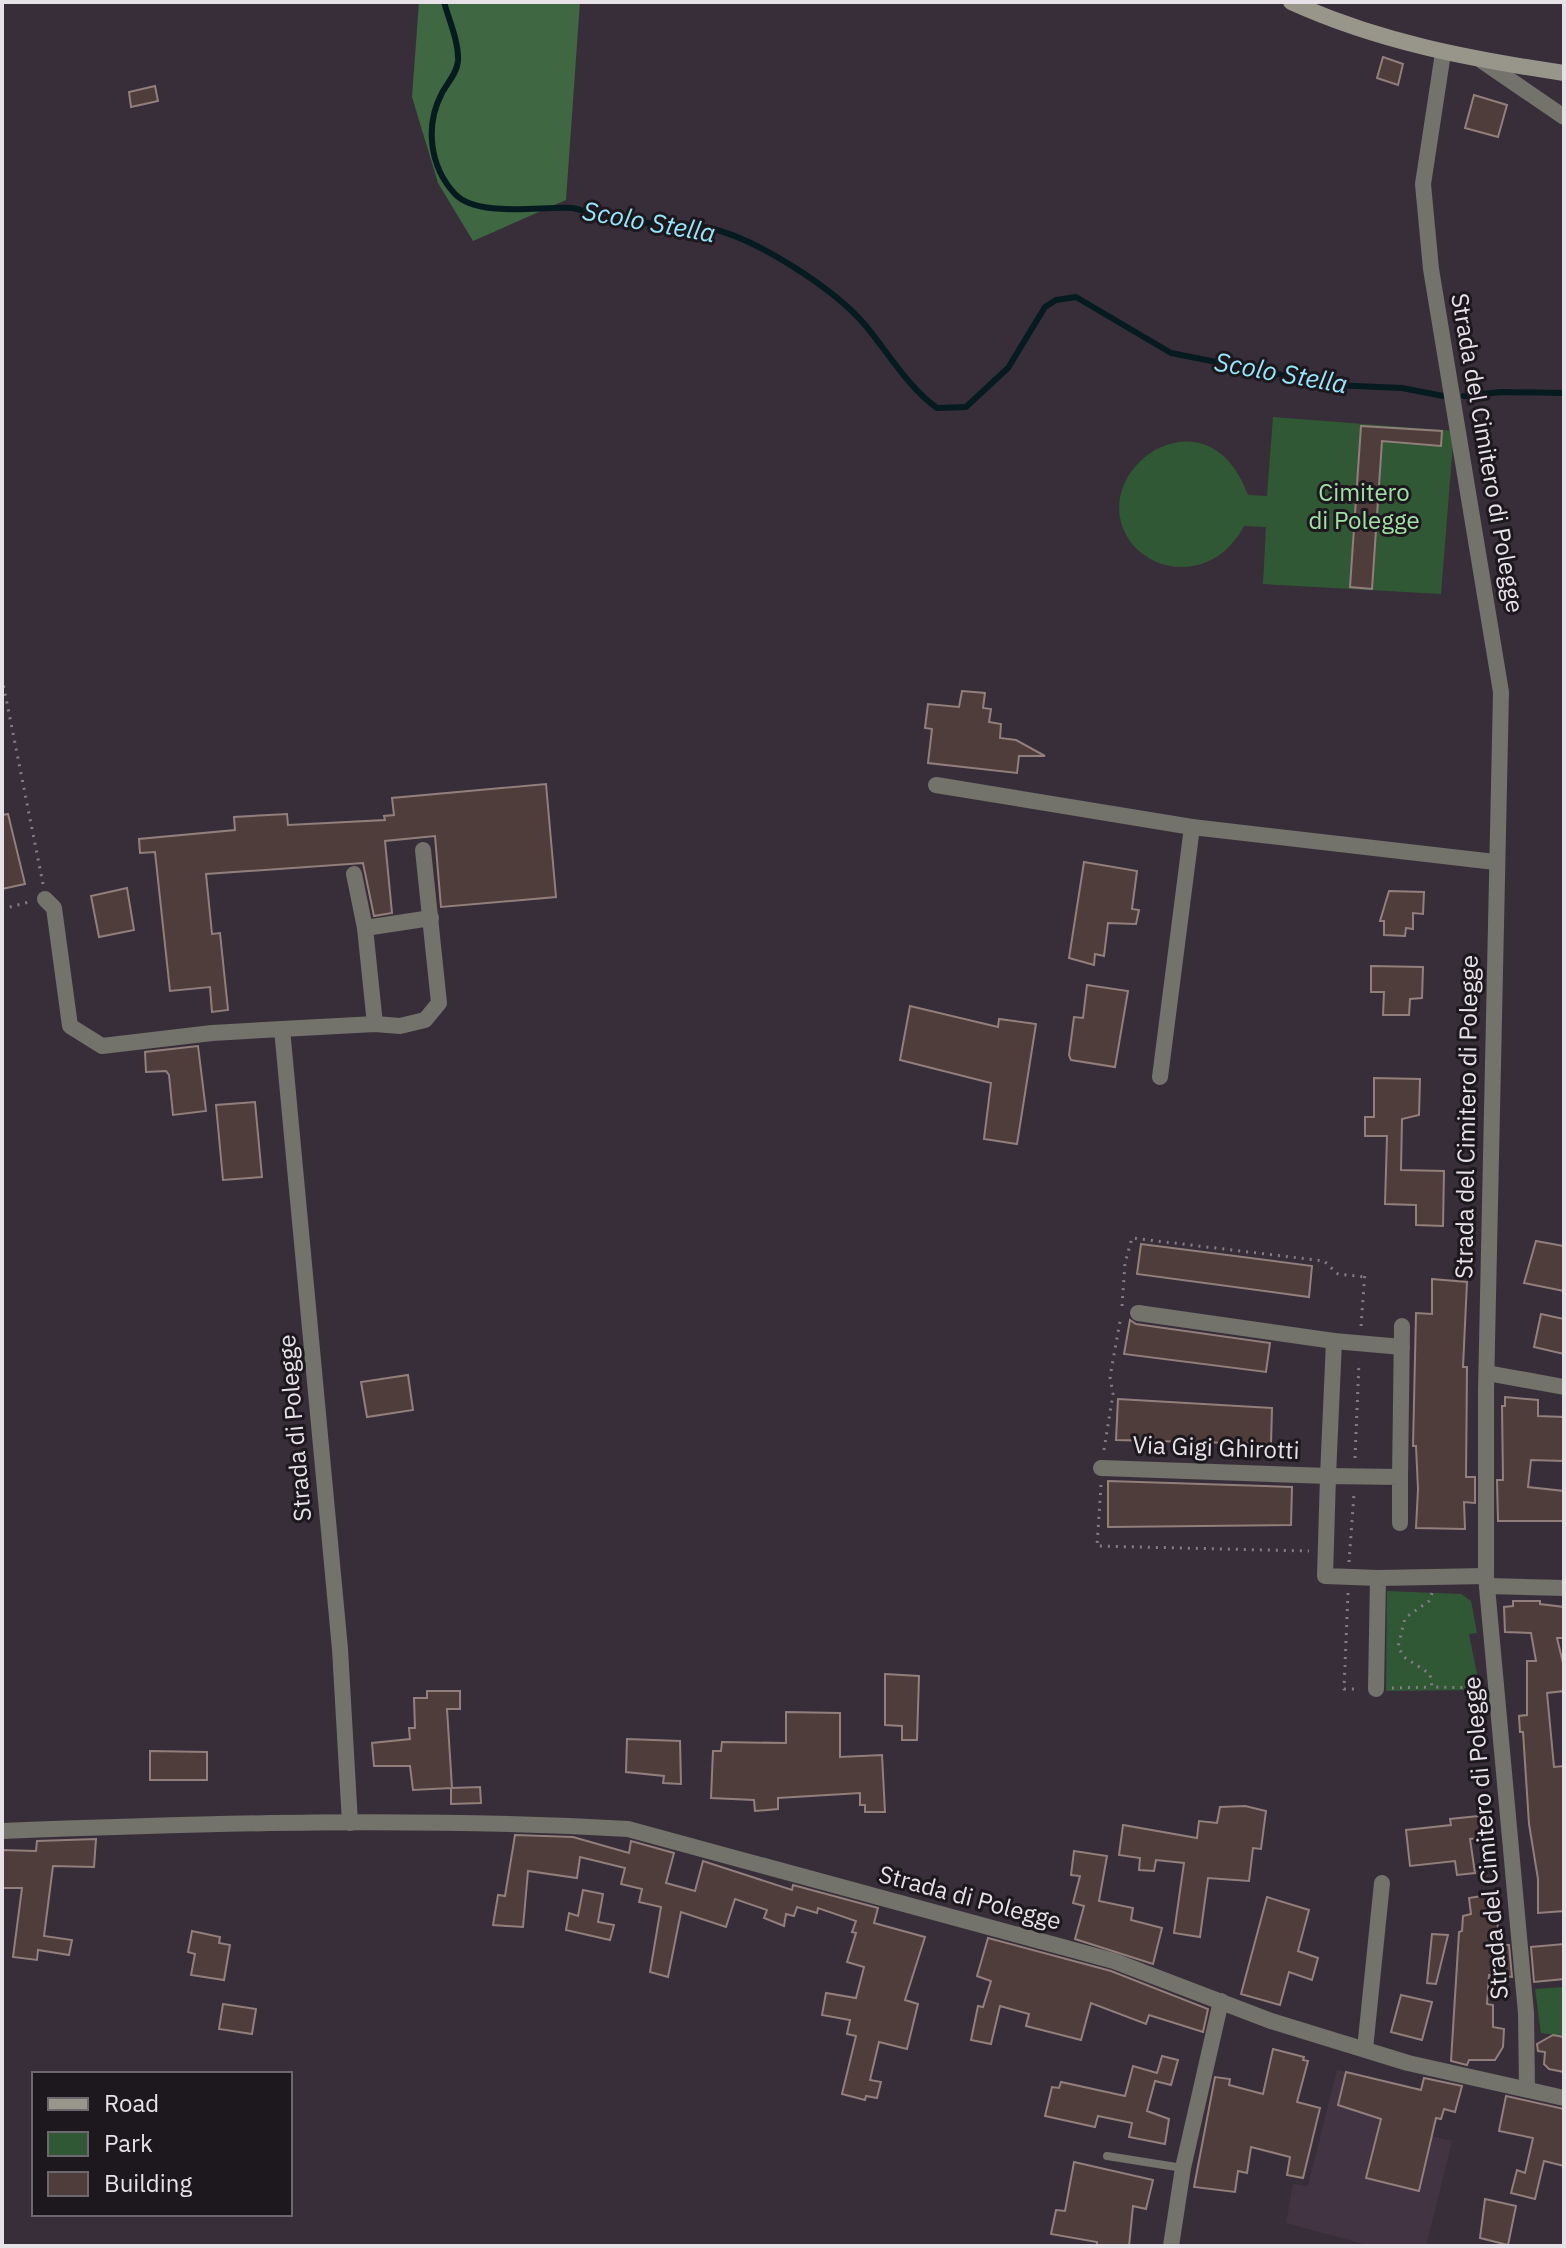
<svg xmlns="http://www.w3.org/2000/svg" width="1566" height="2248" viewBox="0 0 1566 2248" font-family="'IBM Plex Sans',sans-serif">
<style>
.built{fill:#433444}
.green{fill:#315835}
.forest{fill:#3e6742}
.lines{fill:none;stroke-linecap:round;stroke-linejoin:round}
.stream{stroke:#051b20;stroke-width:6}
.building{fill:#4e3d3b;stroke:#927f7c;stroke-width:2}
.path{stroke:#847c85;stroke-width:3;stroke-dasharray:2 6;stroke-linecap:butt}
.lane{stroke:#73726b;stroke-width:8}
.street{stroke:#73726b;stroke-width:16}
.secondary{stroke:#98968b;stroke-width:16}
.labels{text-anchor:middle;stroke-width:6;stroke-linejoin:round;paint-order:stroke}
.street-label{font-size:24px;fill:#e7e1e8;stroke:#1c181d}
.park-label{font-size:24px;fill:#a0e1a5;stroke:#1c181d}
.water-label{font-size:26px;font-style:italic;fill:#96e6fc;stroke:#1c181d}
</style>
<rect width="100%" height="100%" fill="#382e39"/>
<path class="built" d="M1337,2070l72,17 -7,42 50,12 -26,105h-55l-85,-23 7,-39 15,2z"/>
<g class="green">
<path d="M1273,417l181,14 -13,163 -178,-10 3,-57 -22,-1c-13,24 -34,41 -63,41 -18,0 -36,-8 -48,-22 -56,-69 73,-165 115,-50l19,1z"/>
<path d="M1387,1591l74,3 10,7 6,32 -8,1 8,40 -2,16 -89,1z"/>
<path d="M1564,1987l-1,49 -22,-3 -6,-44z"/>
</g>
<path class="forest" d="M419,2h161l-14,198 -93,41 -35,-58 -26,-86z"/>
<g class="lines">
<g class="stream">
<path d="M444,2c5,18 15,40 14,59 -1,12 -10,21 -16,32 -17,32 -13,73 13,101 23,24 86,12 117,14 15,2 25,11 40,13 32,4 65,0 97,7 47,10 126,61 157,98 22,27 43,62 71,82l29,-1 42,-39 37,-61 11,-7 20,-3 95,56 162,32 69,3 41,8"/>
<path d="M1464,396l37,-4 63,1"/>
</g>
</g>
<g class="building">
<path d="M1383,57l20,7 -5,21 -21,-7z"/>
<path d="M155,86l3,15 -27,6 -2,-15z"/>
<path d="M1474,95l33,10 -9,32 -33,-9z"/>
<path d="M1361,426l81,5 -1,15 -59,-5 -10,148 -22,-2z"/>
<path d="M962,691l23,2 -2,15 8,1 -2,13 12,2 -1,14 16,2 29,16h-26l-2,17 -89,-10 4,-34 -7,-1 3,-24 31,3z"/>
<path d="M546,784l10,113 -115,10 -6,-71 -50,5 7,72 -18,3 -11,-53 -157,11 6,60 8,-1 8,77 -16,2 -2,-25 -40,4 -15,-139 -15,1 -1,-14 96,-9 -1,-13 53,-3 1,11 97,-5 -1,-4 10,-1 -2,-17z"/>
<path d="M8,814l17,70 -23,5v-74z"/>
<path d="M1084,862l53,9 -5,38 7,1 -3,14 -28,-1 -4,33 -9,-2 -1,11 -25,-7z"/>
<path d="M127,888l7,42 -35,7 -8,-41z"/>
<path d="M1389,891l35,1 -1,22 -10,-1v16l-7,-1 -1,8 -21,-1v-14h-4z"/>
<path d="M1371,966l52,1 -1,31 -12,1 -1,16h-26l1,-23h-13z"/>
<path d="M1087,985l41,6 -13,76 -44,-7 -2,-5 5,-38 9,1z"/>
<path d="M910,1006l88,21 1,-8 37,5 -19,120 -33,-5 7,-56 -91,-23z"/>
<path d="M198,1046l8,65 -33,4 -4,-40 -3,-4 -20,1 -1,-20z"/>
<path d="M1374,1078l46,1 -1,36 -17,4 -1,51 43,1 -1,55 -27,-1v-20l-31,-1 2,-68h-22v-19h9z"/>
<path d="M255,1102l7,75 -39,3 -7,-75z"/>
<path d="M1536,1241l28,5v45l-40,-8z"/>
<path d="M1141,1244l171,22 -3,31 -172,-23z"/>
<path d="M1432,1279l35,3 -4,85h4l-1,110h9v26l-11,-1 1,27 -49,-1 2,-39 -2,-43h-3l3,-133 16,1z"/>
<path d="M1541,1314l23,5v35l-30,-7z"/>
<path d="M1130,1320l6,4 134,19 -4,29 -142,-18z"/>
<path d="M408,1375l5,35 -46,7 -6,-35z"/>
<path d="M1505,1397l33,3v16l26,1v44l-33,-1 -3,27 36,4v30h-66l-1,-41h6l-1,-74h3z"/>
<path d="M1118,1399l154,9 -1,36 -155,-4z"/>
<path d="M1108,1481l184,6 -1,38 -183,2z"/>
<path d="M1513,1601h27v3l24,3v31h-7l7,29v24l-17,2 7,74 10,-1v145l-26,2v-34l-9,-55 -6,-92h-3l-1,-16 8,-1v-54h9l-5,-28 -26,-1 -1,-25 9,-1z"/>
<path d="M885,1674l34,2 -2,64h-15v-14l-17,-1z"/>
<path d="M427,1691h33v18h-13l5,79 28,-1 1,16 -30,1v-16l-38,2 -3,-24h-36l-2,-23 38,-4 -1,-11h6l-1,-30h13z"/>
<path d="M786,1712l54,1v44l42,-2 3,57h-20v-7h-5v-12l-82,5v11l-23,2 -1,-11 -43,-2 2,-47h8l1,-9 64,1z"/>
<path d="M627,1739l53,2 1,43 -18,-1 1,-7 -38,-4z"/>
<path d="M150,1751l57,1v28h-57z"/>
<path d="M1245,1806l21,5 -5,38 -8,-1 -4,33 -41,-3 -8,59 -26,-4 10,-70 -28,-3 -2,11 -15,-1 1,-12 -21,-3 4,-30 74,13 2,-17 18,2 3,-16z"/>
<path d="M1488,1815l3,22 -21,2 5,34 -18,2 -2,-14 -45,5 -4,-36 45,-5 -1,-6z"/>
<path d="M515,1835l58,2 56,16 2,-12 43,12 -8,30 29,8 8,-30 89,29 1,-5 85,23 -4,15 51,14 -20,63 13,4 -11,45 -28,-7 -9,38 11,2 -4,16 -11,-2 -1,4 -23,-6 14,-58 -9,-2 3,-14 -28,-5 4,-22 30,5 8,-31 -17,-5 9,-29 -4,-1 4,-11 -38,-13 -1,5 -20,-6 -3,9 -8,-2 -2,12 -20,-8 3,-8 -32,-11 -9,28 -45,-15 -13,65 -18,-5 11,-65 -22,-5 3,-13 -21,-5 4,-16 -45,-11 -3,21 -49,-7 -5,56 -30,-2 5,-30 7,1z"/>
<path d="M96,1839l-2,28 -41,-1 -9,70 28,4 -3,15 -31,-5 -1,10 -24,-3 9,-69h-20v-38l34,1 1,-10z"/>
<path d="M1074,1851l33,5 -8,45 34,7 -2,12 31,8 -9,36 -78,-25 9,-33 -11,-3 7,-27 -9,-1z"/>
<path d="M583,1890l20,4 -5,28 16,3 -4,15 -44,-10 3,-17 9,3z"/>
<path d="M1494,1894l6,51h9l3,32 -23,-2 -2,29 6,1v22l11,2 -1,18 -8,13h-26l-2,5 -16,-4 8,-129 3,-1 1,-15 8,-2 -2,-16z"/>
<path d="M1267,1897l42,13 -11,41 20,7 -6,22 -23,-8 -9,33 -39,-11z"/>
<path d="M192,1931l28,6 -1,6 11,2 -6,35 -33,-5 4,-21 -7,-2z"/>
<path d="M1432,1934l16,1 -12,49 -9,-1z"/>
<path d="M988,1938l123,33 97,38 -5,23 -54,-17 -3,9 -55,-21 -10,37 -55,-14 3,-12 -29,-8 -9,38 -20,-4 7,-34 5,1 8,-26 -14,-5z"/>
<path d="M1564,1944v35l-30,3 -3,-35z"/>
<path d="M1401,1995l31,7 -10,38 -31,-8z"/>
<path d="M223,2004l33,5 -4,25 -33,-5z"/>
<path d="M1553,2035l11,2v35l-15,-3 -5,-5 1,-12 -7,-1 -1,-7z"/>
<path d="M1273,2049l31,8 -1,3 5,1 -11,41 23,6 -17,70 -16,-3 3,-18 -39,-10 -4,26 -9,-2 -3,21 -41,-5 21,-110 15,2 -1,6 34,9z"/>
<path d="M1162,2056l16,4 -7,25 -16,-4 -8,30 22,8 -4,25 -36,-7 3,-14 -34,-7 -3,11 -50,-11 7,-29 7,1 2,-6 64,14 8,-30 24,7z"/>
<path d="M1346,2072l75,18 3,-12 38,8 -7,26 -11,-3 -3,10 -5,-1 -17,73 -53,-13 15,-59 -43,-14z"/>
<path d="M1506,2096l58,13v57l-20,-5 -9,38 -24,-6 6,-23 8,3 8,-35 -34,-7z"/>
<path d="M1074,2162l79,18 -7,29 -13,-3 -4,40h-32v-4l-46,-8 5,-24 9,1z"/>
<path d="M1485,2199l31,7 -8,39 -28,-7z"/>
</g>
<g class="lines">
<g class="path">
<path d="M2,678l41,206"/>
<path d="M2,909l27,-7"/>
<path d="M1122,1306l3,-43 7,-25 192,23 14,13 27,3"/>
<path d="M1361,1326l4,-54"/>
<path d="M1104,1450l9,-56 -3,-17 11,-61"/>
<path d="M1355,1458l4,-96"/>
<path d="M1101,1485l-4,61 212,5"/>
<path d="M1349,1562l5,-68"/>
<path d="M1348,1593l-4,96h16"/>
<path d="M1432,1593l-3,8 -24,17 -7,29 6,10 26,17 2,13 49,1"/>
<path d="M1392,1688l40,-1"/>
</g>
<path class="lane" d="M1107,2156l76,12"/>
<g class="street">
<path d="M1443,53l-20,131 8,85 70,423 -15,698v186l40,437 1,74"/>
<path d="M1482,61l82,56"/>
<path d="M936,785l256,42 303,35"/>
<path d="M354,874l11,54 10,96"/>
<path d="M45,899l9,9 16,118 32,20 110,-13 70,-4 58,620 10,174"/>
<path d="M365,928l66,-10"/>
<path d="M282,1029l93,-5 25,2 25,-6 14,-17 -16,-153"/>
<path d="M1160,1077l32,-250"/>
<path d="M1334,1341l68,6"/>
<path d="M1487,1373l77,14"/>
<path d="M1101,1468l227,8 6,-135 -196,-28"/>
<path d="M1400,1477l2,-151"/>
<path d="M1378,1578l-53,-2 3,-100 72,1v46"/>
<path d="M1487,1586l77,2"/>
<path d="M1376,1689l2,-111 108,-2"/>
<path d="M2,1831c209,-8 418,-14 626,-2l486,132 157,60 137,42 156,35"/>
<path d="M1365,2049l17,-166"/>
<path d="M1171,2246l12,-78 38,-167"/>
</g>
<path class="secondary" d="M1291,2c88,40 179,57 273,71"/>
</g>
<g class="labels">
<g class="street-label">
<text transform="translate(1487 453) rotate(80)" y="8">Strada del Cimitero di Polegge</text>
<text transform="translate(1467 1117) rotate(-89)" y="8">Strada del Cimitero di Polegge</text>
<text transform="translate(295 1428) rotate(-95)" y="8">Strada di Polegge</text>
<text transform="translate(1216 1448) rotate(2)" y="8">Via Gigi Ghirotti</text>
<text transform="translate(1486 1838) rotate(-95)" y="8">Strada del Cimitero di Polegge</text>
<text transform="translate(970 1898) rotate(15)" y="8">Strada di Polegge</text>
</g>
<g class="park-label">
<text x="1364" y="501">Cimitero<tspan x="1364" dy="28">di Polegge</tspan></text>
</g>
<g class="water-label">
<text transform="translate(649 222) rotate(10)" y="9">Scolo Stella</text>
<text transform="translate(1281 373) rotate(10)" y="9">Scolo Stella</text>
</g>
</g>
<rect width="1566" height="2248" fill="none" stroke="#e7e1e8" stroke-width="8"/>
<rect x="32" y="2072" width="260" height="144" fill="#1c181d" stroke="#6d686e" stroke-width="2"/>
<rect x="48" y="2098" width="40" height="12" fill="#98968b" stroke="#6d686e" stroke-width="2"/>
<text x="104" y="2112" font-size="24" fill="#e7e1e8">Road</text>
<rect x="48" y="2132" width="40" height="24" fill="#315835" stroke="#6d686e" stroke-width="2"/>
<text x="104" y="2152" font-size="24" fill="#e7e1e8">Park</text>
<rect x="48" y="2172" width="40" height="24" fill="#4e3d3b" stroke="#6d686e" stroke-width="2"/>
<text x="104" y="2192" font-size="24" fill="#e7e1e8">Building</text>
</svg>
